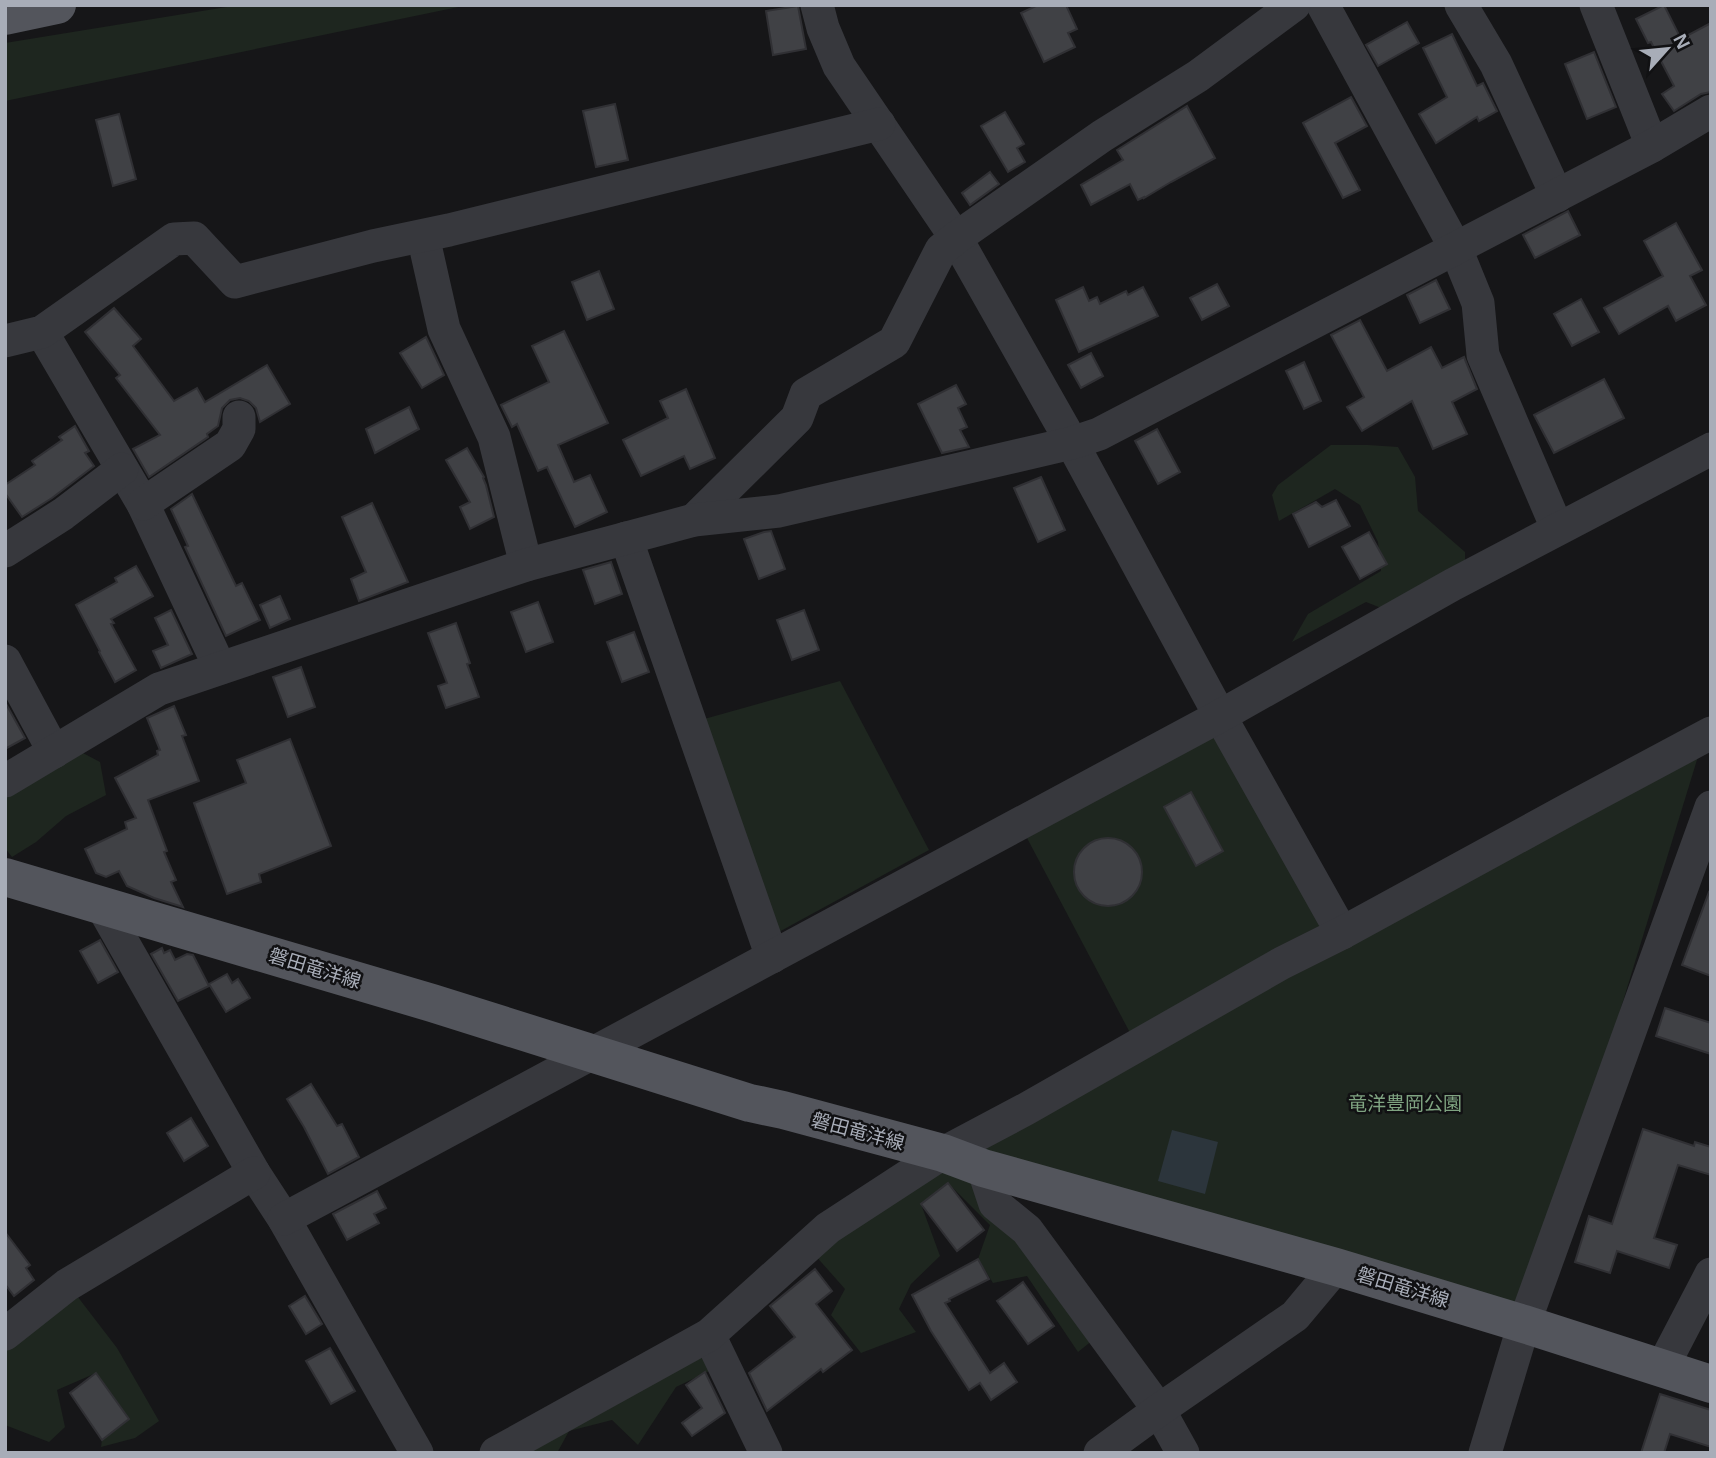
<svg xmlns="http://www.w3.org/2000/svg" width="1716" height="1458" viewBox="0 0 1716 1458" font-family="Arial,'Noto Sans JP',sans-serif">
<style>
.green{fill:#1e261f}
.water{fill:#2c353c}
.building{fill:#404145;stroke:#303034;stroke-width:2}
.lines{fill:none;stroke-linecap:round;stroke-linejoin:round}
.minor{stroke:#37383d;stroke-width:33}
.major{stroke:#53555c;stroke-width:38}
.labels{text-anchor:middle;stroke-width:5;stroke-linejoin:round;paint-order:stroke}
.street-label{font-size:19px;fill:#a8adb8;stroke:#111113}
.park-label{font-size:19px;fill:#7fa381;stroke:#111113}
</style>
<rect width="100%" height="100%" fill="#161618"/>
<g class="green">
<path d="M239,5h229l-463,96v-58z"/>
<path d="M1331,445h37l30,2 17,30 3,34 47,41v27l-66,36 -33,-13 -74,40 16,-28 73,-43 -3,-29 -18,-37 -25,-16 -56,32 -7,-26 6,-10z"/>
<path d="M840,681l89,169 -163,89 -76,-216z"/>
<path d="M1225,725l113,209 -201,112 -110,-208z"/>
<path d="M1704,737l-180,587 -581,-171z"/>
<path d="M81,752l19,10 6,33 -40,21 -30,26 -24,15 -7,-9v-50l39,-25z"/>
<path d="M961,1160l137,176 -20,16 -51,-76 -34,7 -15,-24 12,-34 -42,-42 -27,21 19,52 -29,28 -12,25 17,23 -55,21 -30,-38 14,-26 -31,-35z"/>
<path d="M74,1292l43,56 42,73 -24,17 -34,9 1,-7 27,-21 -33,-46 -39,17 8,37 -16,15 -44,-17v-86z"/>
<path d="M712,1340l12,24 -48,23 -38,58 -26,-25 -43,11 -12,22h-61z"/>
</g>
<path class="water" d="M1172,1130l46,12 -13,52 -47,-13z"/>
<g class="building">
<path d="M1038,5h28l11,24 -9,4 7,14 -31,15 -23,-49z"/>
<path d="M1664,5l17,34 30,-16v69l-10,2 -27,17 -12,-17 12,-8 -23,-44 -3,1 -12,-24z"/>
<path d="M798,6l8,43 -33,6 -7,-44z"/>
<path d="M1407,22l12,21 -41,23 -12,-21z"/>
<path d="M1452,34l25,52 6,-3 14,28 -18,10 -2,-4 -41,26 -17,-29 28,-17 -24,-49z"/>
<path d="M1594,52l22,55 -29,12 -22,-55z"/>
<path d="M1351,97l16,29 -32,17 25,47 -17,8 -40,-75z"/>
<path d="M615,104l13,56 -32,7 -13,-56z"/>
<path d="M1187,106l28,52 -44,24 -27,16v-1l-6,3 -8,-16 -39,21 -10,-20 42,-25 -6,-10z"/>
<path d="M1005,112l19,32 -7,4 8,14 -17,10 -27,-46z"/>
<path d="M119,114l17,65 -23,7 -17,-66z"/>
<path d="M990,172l9,12 -29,21 -8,-12z"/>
<path d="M1568,211l12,24 -45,23 -12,-23z"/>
<path d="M1676,223l26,47 -12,6 16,29 -30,16 -8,-15 -49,28 -15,-26 59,-32 -19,-35z"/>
<path d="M599,271l15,38 -27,11 -15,-38z"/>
<path d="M1436,280l14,29 -30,14 -13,-28z"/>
<path d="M1217,284l12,22 -27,14 -12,-22z"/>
<path d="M1083,287l6,14 8,-4 3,7 26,-13 2,4 15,-8 15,29 -79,36 -23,-52z"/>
<path d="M1581,299l18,33 -27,14 -18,-32z"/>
<path d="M114,308l27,31 -8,7 41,55 23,-13 8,14 62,-37 23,39 -30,18 -4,-14 -7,-7 -9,-3 -10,2 -8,8 -4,18 -11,8 1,3 -59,40 -16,-28 27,-14 -44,-57 4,-3 -35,-43z"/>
<path d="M1360,320l27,51 44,-24 11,21 22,-11 13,32 -25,13 15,32 -34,15 -21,-48 -50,30 -15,-24 17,-10 -33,-62z"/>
<path d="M564,331l44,92 -50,22 16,37 16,-7 17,37 -32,15 -28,-60 -9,4 -21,-47 -5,3 -11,-22 48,-23 -17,-36z"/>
<path d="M426,337l18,38 -22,13 -22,-35z"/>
<path d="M1091,353l12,23 -22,12 -13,-23z"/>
<path d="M1304,362l17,39 -17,8 -18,-38z"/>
<path d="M1604,379l20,39 -70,35 -20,-38z"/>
<path d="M956,385l10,19 -8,4 9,19 -7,3 9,17 -27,6 -24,-49z"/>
<path d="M686,389l29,69 -25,11 -6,-13 -43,20 -18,-36 45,-22 -8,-17z"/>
<path d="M409,407l10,22 -44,24 -9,-24z"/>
<path d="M75,426l14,25 -4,2 9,13 -42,32 -30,19 -17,-24v-8l30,-20 -3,-4 30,-21 -3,-3z"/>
<path d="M1157,429l23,43 -22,12 -23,-43z"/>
<path d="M467,448l17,29 -1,1 3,7 8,32 -24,12 -10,-22 10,-5 -24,-42z"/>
<path d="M1041,477l24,53 -27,12 -24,-54z"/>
<path d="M192,494l44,92 6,-3 18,37 -34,16 -41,-89 3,-1 -17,-37z"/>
<path d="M1336,500l14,26 -41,21 -16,-33 23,-12 6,5z"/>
<path d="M372,503l36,79 -49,19 -8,-22 15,-7 -24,-55z"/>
<path d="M771,531l14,38 -26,10 -15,-40 20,-7z"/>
<path d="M1369,532l18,32 -27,15 -18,-32z"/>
<path d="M611,562l11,32 -27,10 -12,-34z"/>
<path d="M136,566l17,30 -42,23 3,4 -3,1 25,46 -21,12 -16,-30 1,-1 -24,-46 41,-23 -2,-4z"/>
<path d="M280,596l10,23 -20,9 -10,-23z"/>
<path d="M538,602l15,40 -27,10 -15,-40z"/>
<path d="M171,610l21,44 -31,14 -8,-17 15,-6 -13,-27z"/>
<path d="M804,610l15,40 -27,10 -15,-40z"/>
<path d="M456,623l14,40 -3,1 12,33 -33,11 -8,-22 9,-3 -19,-50z"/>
<path d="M634,632l15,40 -27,10 -15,-40z"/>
<path d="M301,667l14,40 -27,10 -15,-40z"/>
<path d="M5,702l20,36 -20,11z"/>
<path d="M174,706l12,29 -4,1 17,45 -51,19 19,51 -3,1 12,28 -5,2 12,25 -29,-9 -27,-12 -8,-15 -13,6 -10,-4 -11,-24 42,-20 -2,-7 11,-4 -21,-40 43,-23 -1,-4 3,-1 -13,-32z"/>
<path d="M290,739l41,107 -72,28 2,8 -34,12 -33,-91 52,-20 -9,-23z"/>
<path d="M1191,792l32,59 -27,15 -32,-59z"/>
<circle cx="1108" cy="872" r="34"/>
<path d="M1709,892l2,1v83l-29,-11z"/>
<path d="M100,940l18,32 -20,11 -18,-32z"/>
<path d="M162,948l2,5 6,-3 5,10 12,-6 6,1 16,31 -31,15 -27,-47z"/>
<path d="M227,974l5,9 6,-4 12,19 -24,14 -17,-28z"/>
<path d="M1665,1008l46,15v31l-55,-18z"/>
<path d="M311,1084l26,42 5,-2 17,33 -31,17 -24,-47 -17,-28z"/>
<path d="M191,1118l17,28 -24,15 -17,-28z"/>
<path d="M1643,1129l51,17 1,-4 16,5v28l-33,-10 -24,73 23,7 -8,23 -52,-17 -7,22 -35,-11 14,-46 23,8z"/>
<path d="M948,1183l36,47 -27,21 -36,-47z"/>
<path d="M377,1191l9,17 -12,6 5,9 -32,17 -14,-26z"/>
<path d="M5,1232l25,33 -4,3 8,12 -20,16 -9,-12z"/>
<path d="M978,1259l11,20 -40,20 1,2 -5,2 45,70 14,-10 13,19 -26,18 -11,-17 -11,7 -38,-59 -19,-36z"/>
<path d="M815,1269l17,22 -16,13 36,46 -29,22 -2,-3 -54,42 -18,-38 46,-36 -25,-31z"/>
<path d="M1023,1282l31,44 -26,18 -31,-43z"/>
<path d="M305,1296l17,28 -16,10 -17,-28z"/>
<path d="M330,1348l25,43 -24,13 -25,-43z"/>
<path d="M705,1372l20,41 -33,23 -10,-13 20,-15 -16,-23z"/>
<path d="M96,1373l33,46 -27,21 -32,-47z"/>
<path d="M1660,1394l51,16v37l-41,-13 -6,19h-23z"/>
</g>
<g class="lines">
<g class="minor">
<path d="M817,5l6,23 16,38 117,172 116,205 148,273 122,217"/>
<path d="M1323,5l133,244 22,54 5,52 74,173"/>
<path d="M1461,5l35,59 61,132"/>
<path d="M1596,5l56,141"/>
<path d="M423,236l21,93 50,108 32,128"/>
<path d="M42,332l101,172 77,164"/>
<path d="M5,341l37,-9 132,-93 20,-1 41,44 138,-36 76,-16 430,-106"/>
<path d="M143,504l87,-59 9,-16v-12"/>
<path d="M694,520l103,-102 9,-24 88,-52 47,-92 15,-12 146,-102 96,-60 96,-71"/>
<path d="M626,538l146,419"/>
<path d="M5,551l58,-37 59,-45"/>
<path d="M5,661l49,91"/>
<path d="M5,781l154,-92 367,-124 168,-45 85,-9 293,-68 27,-9 553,-288 59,-35"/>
<path d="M101,904l153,269 30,46 133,234"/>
<path d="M983,1168l12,36 32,26 132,180 24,43"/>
<path d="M284,1219l936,-503 232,-131 259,-136"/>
<path d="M5,1334l62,-49 187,-112"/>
<path d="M709,1335l57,118"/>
<path d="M1662,1368l49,-94"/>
<path d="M496,1453l213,-118 119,-107 115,-75 83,-44 256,-146 60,-30 227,-124 142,-76"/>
<path d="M1100,1453l59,-43 136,-94 41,-49"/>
<path d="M1485,1453l39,-129 187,-517"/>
</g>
<g class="major">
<path d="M5,16l52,-11"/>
<path d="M5,877l427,126 318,100 33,7 160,43 40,15 353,99 188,57 187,60"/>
</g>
</g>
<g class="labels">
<g class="street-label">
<text transform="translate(315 968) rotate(17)" y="7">磐田竜洋線</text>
<text transform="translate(858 1131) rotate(15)" y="7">磐田竜洋線</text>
<text transform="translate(1403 1287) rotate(17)" y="7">磐田竜洋線</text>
</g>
<g class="park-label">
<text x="1405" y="1110">竜洋豊岡公園</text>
</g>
</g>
<rect width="1716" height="1458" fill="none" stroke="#a8adb8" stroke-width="14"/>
<g transform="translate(1667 49) rotate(63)" stroke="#111113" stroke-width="5" paint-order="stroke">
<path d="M0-5L12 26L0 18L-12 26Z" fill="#a8adb8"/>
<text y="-10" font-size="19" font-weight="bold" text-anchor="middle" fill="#a8adb8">N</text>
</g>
</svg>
